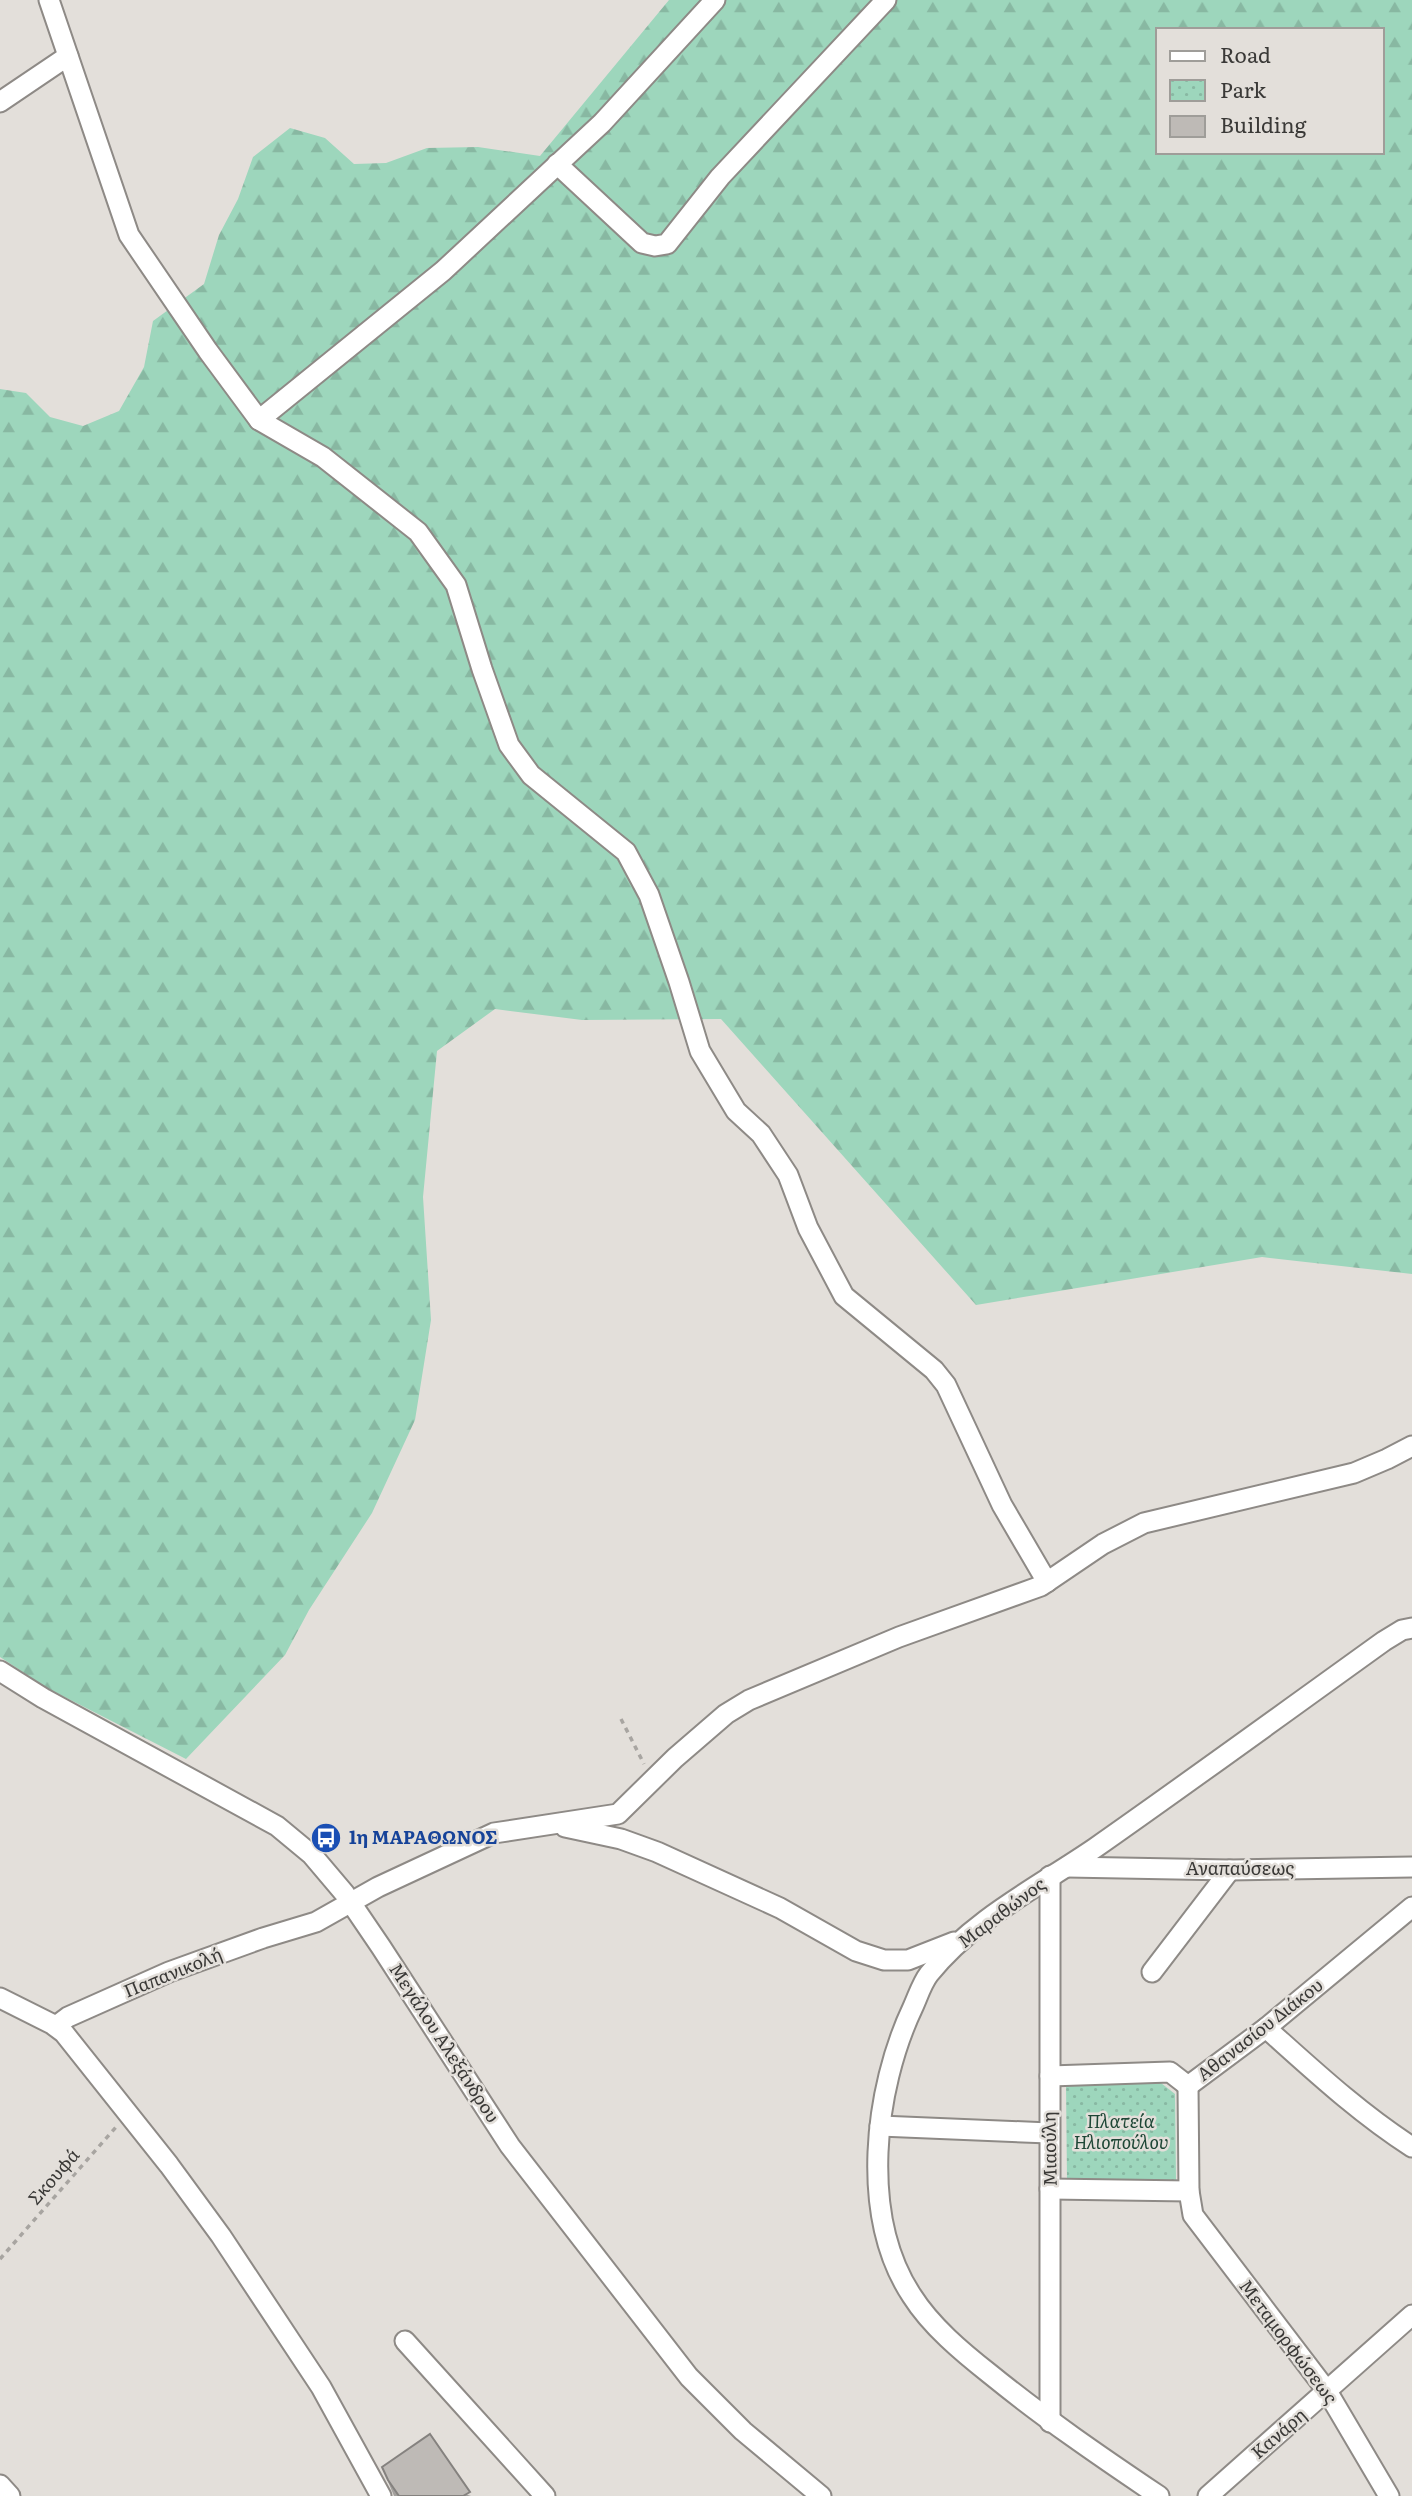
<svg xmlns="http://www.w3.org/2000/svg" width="1412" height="2496" viewBox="0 0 1412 2496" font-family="Literata,serif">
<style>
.forest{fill:url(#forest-firs);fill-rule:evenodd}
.park{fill:url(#park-dots)}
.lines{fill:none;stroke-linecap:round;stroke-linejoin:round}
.minor-casing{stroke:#8e8a86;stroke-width:23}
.path{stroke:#a8a5a1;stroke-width:3.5;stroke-dasharray:5 5;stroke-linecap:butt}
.minor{stroke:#fff;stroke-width:19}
.wall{fill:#a3a09d}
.building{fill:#bebab6;stroke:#85827f;stroke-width:2}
.labels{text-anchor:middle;stroke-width:5;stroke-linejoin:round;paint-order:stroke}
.transit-label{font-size:18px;font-weight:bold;fill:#164399;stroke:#e3dfda;text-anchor:start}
.street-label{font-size:18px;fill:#3a3937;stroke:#e3dfda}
.park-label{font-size:18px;font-style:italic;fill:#1e4736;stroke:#e3dfda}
</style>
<defs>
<pattern id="forest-firs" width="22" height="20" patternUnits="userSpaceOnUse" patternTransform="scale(1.75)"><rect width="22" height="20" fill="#9dd6bc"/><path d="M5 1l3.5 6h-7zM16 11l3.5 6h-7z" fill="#88b8a2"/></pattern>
<pattern id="park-dots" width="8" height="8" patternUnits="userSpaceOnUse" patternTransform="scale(1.75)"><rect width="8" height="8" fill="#9dd6bc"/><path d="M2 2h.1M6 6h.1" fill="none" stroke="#88b8a2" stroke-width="1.8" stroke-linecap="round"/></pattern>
</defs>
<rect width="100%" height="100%" fill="#e3dfda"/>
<path class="forest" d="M669,0h743v1274l-150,-17 -286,48 -255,-286 -139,1 -87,-11 -58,42 -14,146 8,123 -16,100 -43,93 -63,97 -24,45 -99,104 -139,-71 -47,-31v-1268l26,4 24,24 33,9 36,-15 25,-44 9,-46 51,-37 15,-49 19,-36 15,-42 37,-29 35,10 29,26 32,-1 41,-15 51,-1 62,9zM1158,30h224v122h-224z"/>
<path class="park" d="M1161,2083l14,11 1,87 -109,-1 -1,-94z"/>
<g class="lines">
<g class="minor-casing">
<g id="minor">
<path d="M49,0l80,235 79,116 51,69 64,37 95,75 38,53 26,84 27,76 22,30 95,77 23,43 30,87 21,69 36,60 25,23 27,41 20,53 36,68 90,74 12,15 56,120 45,77"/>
<path d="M0,102l68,-46"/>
<path d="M557,164l85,79 13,3 12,-2 53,-67 166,-177"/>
<path d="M259,420l184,-149 159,-148 113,-123"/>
<path d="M0,1671l43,27 234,128 35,29 33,39 36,53 129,199 179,231 54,54 78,65"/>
<path d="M565,1827l56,12 36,13 123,56 76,43 28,9h24l46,-18"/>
<path d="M1067,1867l163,3 182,-3"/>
<path d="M1050,1876v546"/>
<path d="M1152,1972l78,-102"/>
<path d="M0,1998l52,26 12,9 105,132 52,71 100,151 60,109"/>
<path d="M56,2026l12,-9 101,-45 94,-34 53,-16 62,-35 116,-54 124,-19 57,-56 51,-44 23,-14 150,-63 142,-51 62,-42 41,-21 210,-50 33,-14 25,-13"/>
<path d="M1266,2028c47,42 93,85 146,119"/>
<path d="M1050,2076l120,-4 18,14"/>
<path d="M1188,2086l1,105 4,24 134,176 62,105"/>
<path d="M1188,2086l78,-58 146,-121"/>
<path d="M880,2126l169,7"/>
<path d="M1050,2189l139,2"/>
<path d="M405,2341l140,155"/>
<path d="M0,2485l10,11"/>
<path d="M1159,2496c-58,-39 -115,-78 -169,-122 -28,-22 -59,-48 -78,-78 -53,-80 -38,-207 1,-289 5,-11 9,-24 16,-33 44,-55 109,-87 166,-126 97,-68 193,-138 289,-207l18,-11 10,-2"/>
<path d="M1208,2496l204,-181"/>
</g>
</g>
<g class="path">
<path d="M621,1719l23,45"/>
<path d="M0,2259l116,-132"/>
</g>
<use href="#minor" class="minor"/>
</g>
<path class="wall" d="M382,2467l89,29h-77z"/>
<path class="building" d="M430,2434l40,58 -7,4h-64l-11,-16 -6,-13z"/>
<defs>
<g id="bus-disc" transform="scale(1.575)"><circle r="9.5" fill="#1a4fb4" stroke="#e3dfda"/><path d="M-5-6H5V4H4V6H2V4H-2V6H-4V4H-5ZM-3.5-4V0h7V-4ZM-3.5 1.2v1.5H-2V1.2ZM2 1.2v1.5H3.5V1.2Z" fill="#fff"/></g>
</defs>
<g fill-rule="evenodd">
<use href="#bus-disc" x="326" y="1838"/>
</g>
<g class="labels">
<g class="transit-label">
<text x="349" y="1844">1η ΜΑΡΑΘΩΝΟΣ</text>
</g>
<g class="street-label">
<text x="1240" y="1875">Αναπαύσεως</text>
<text transform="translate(1002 1913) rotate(-37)" y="6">Μαραθώνος</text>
<text transform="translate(173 1973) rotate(-22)" y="6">Παπανικολή</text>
<text transform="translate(1260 2030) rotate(-38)" y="6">Αθανασίου Διάκου</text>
<text transform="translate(444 2043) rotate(57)" y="6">Μεγάλου Αλεξάνδρου</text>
<text transform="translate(1050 2149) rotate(-91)" y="6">Μιαούλη</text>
<text transform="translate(54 2177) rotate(-49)" y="6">Σκουφά</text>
<text transform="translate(1288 2342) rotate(53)" y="6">Μεταμορφώσεως</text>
<text transform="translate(1279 2434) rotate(-41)" y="6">Κανάρη</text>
</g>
<g class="park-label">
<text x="1121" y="2128">Πλατεία<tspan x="1121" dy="21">Ηλιοπούλου</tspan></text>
</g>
</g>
<rect x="1156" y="28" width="228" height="126" fill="#e3dfda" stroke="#9f9d99" stroke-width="2"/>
<rect x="1170" y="51" width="35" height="10" fill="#ffffff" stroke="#9f9d99" stroke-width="2"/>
<text x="1220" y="63" font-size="21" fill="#3a3937">Road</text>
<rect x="1170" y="80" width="35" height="21" fill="url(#park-dots)" stroke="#9f9d99" stroke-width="2"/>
<text x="1220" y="98" font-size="21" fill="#3a3937">Park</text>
<rect x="1170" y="116" width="35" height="21" fill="#bebab6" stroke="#9f9d99" stroke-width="2"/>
<text x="1220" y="133" font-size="21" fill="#3a3937">Building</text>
</svg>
